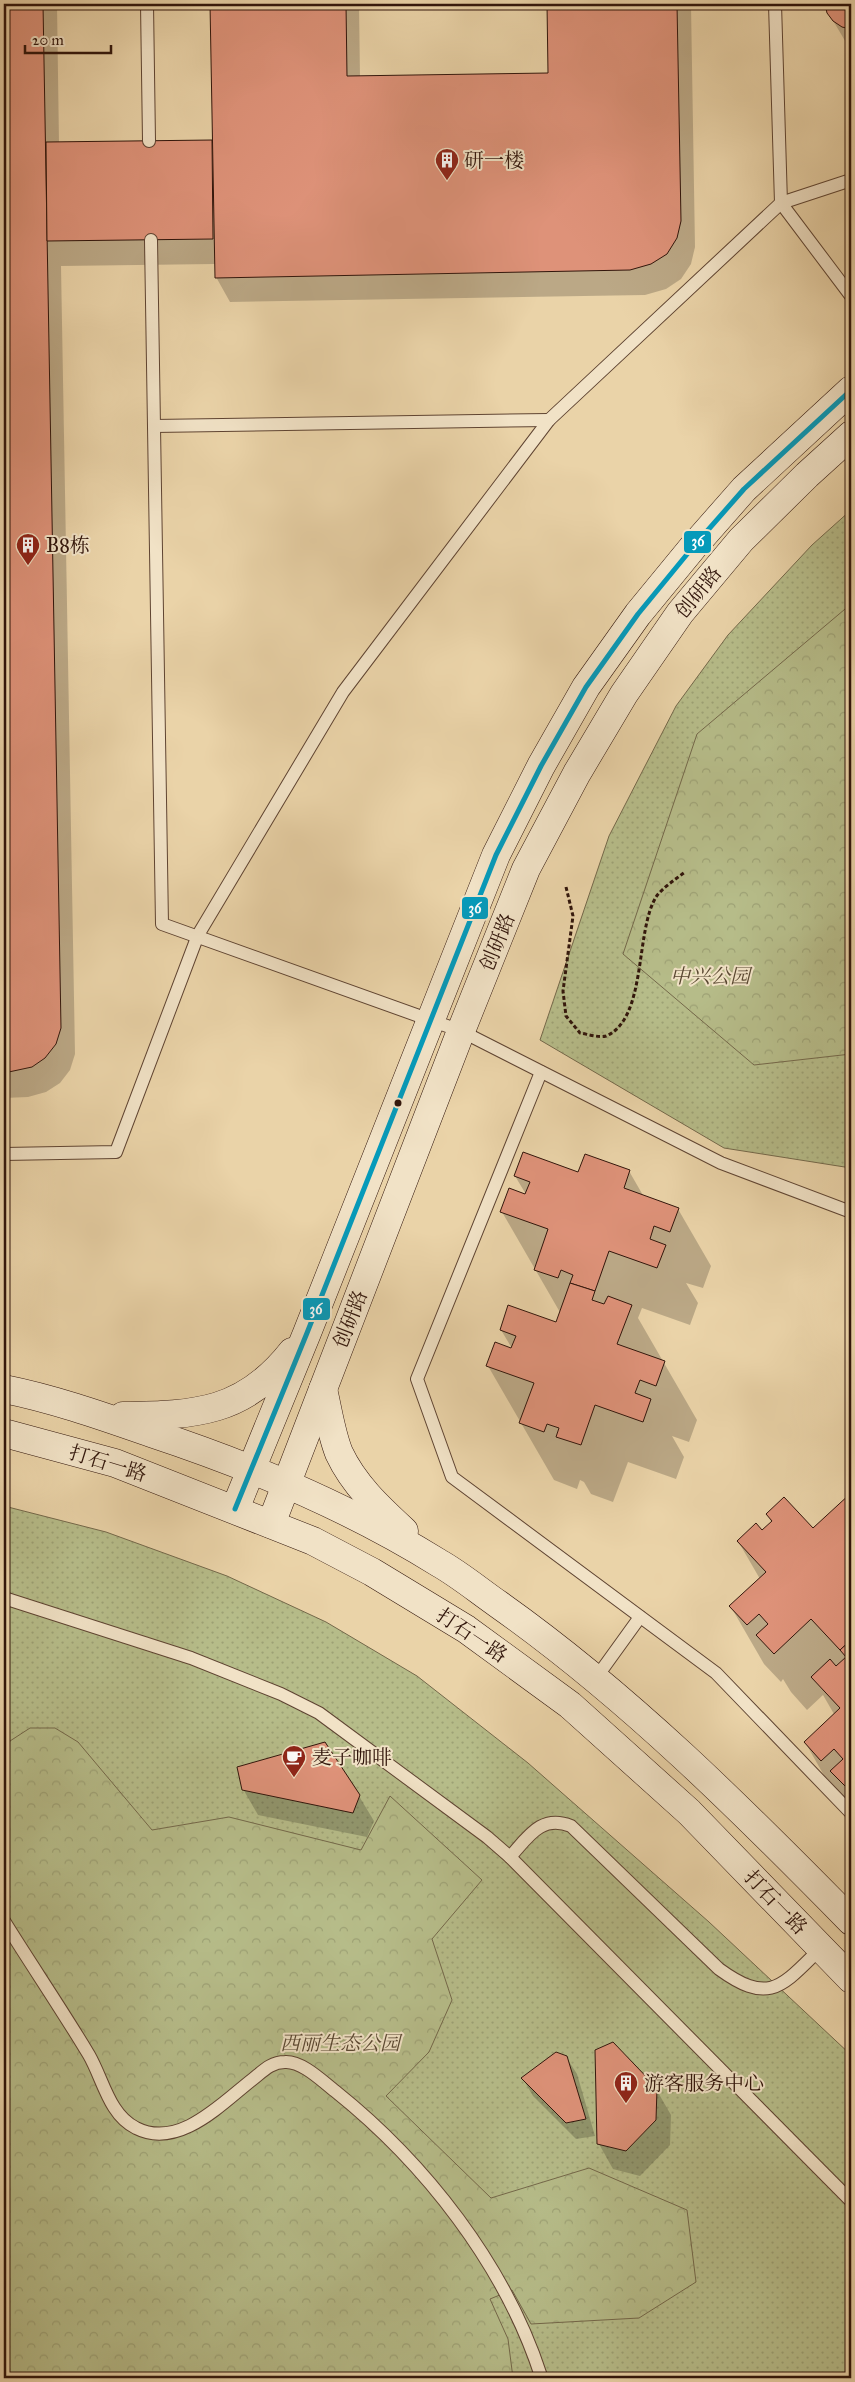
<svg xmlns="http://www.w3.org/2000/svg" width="855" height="2382" viewBox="0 0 855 2382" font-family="'IM FELL Great Primer','Noto Serif SC',serif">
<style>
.grass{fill:url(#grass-dots);stroke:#74684a}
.forest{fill:url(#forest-crowns);stroke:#74684a}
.shadow{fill:#0003}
.building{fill:#de9279;stroke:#31150b}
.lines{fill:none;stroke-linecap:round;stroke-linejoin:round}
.lane-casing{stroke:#5f4432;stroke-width:14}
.secondary-casing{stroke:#31150b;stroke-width:29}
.path{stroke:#31150b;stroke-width:3;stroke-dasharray:4 2.5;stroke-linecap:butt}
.lane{stroke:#f1e2c6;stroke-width:12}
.secondary{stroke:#f1e2c6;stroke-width:28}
.bus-1-casing{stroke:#f1e2c6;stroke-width:9}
.bus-1{stroke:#059aba;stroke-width:5}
.bus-dot{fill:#31150b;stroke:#f1e2c6;stroke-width:2}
.labels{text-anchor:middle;stroke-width:4;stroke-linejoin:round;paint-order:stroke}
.poi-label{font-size:20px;fill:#31150b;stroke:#f1e2c6;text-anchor:start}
.street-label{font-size:20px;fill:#31150b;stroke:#f1e2c6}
.park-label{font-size:20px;font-style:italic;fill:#594731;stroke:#f1e2c6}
.line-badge{stroke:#f1e2c6;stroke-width:2}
.badge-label{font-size:14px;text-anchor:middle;font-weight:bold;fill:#fff}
</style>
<defs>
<pattern id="grass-dots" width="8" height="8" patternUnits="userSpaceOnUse" patternTransform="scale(1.25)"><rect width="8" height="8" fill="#b6bc89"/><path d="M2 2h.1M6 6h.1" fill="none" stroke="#9da175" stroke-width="1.8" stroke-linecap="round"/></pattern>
<pattern id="forest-crowns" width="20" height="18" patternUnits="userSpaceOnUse" patternTransform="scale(1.25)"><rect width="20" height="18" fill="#b6bc89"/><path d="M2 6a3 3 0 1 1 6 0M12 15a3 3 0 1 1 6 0" fill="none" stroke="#9da175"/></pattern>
</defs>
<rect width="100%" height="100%" fill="#ead3a8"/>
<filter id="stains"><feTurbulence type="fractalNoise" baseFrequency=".004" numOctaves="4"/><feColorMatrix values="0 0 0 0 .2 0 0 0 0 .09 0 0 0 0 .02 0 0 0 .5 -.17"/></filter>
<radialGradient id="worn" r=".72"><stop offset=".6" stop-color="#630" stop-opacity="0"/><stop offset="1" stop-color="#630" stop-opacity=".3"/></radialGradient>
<g class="grass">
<path d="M851,510v658l-127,-20 -184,-108 69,-204 67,-130 52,-71 84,-90z"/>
<path d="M4,1506l102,26 121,44 99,46 91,54 111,87 181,159 142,133v323h-847z"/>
</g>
<g class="forest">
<path d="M851,604v450l-97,11 -131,-111 74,-220z"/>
<path d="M30,1728h25l23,14 74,88 77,-13 132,33 29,-54 92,84 -50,59 20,61 -23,52 -43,44 105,102 98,-30 98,42 9,72 -57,36 -108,6 -19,-34 -22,9 18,40 5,39h-509v-624l6,-13z"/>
</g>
<g class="shadow">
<path d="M4,4h53l2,139 155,-2 -3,-137h148l1,73 189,-3 -1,-70h143l4,243 -4,17 -10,15 -15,10 -21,6 -415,7 -14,-25 -1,-13 -154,2 14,788 -5,16 -10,13 -14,9 -18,5 -24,1z"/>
<path d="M826,4h25v47l-23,-39z"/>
<path d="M629,1171l15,26 34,12 33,57 -8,22 -17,-5 12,20 -8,22 -48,-17 -4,10 59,102 -8,22 -17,-6 12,21 -8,22 -48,-17 -15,40 -22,-8 -7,-12 -4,-2 -3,9 -23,-9 -66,-114 25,-16 -12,-20 56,-6 4,-10 -59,-102 25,-16 -12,-20z"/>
<path d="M851,1495v318l-13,-13 -33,-58 29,-28 -11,-19 -16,15 -16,-18 -8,-13 -2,3 -17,-18 -33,-57 29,-28 -22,-38 24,-9 10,-9 -5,-8 46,14z"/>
<path d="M243,1789l116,7 15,25 -7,16 -109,-22z"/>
<path d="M566,2057l11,17 18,62 -19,3 -43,-43 -10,-17z"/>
<path d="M656,2089l15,26 -1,30 -30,31 -27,-7 -14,-25z"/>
</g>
<g class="building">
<path d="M4,4h39l18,1024 -5,16 -11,14 -13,9 -28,6z"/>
<path d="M210,4h136l1,72 201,-3 -1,-69h130l4,217 -4,17 -10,16 -16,10 -21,6 -415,8z"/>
<path d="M825,4h26v25l-9,-2 -9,-6 -6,-8z"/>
<path d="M212,140l1,99 -166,2 -1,-99z"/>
<path d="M523,1152l55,20 7,-18 45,16 -6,18 55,20 -9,24 -16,-6 -4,13 16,6 -9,23 -48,-17 -14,40 -25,-8 3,-8 -12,-5 -3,8 -24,-8 14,-41 -48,-17 9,-24 16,6 5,-12 -16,-6z"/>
<path d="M570,1283l25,8 -3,9 12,4 4,-8 24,9 -15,39 48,17 -9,25 -16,-6 -5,13 16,6 -8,23 -48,-17 -14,40 -25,-8 3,-9 -12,-4 -3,8 -25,-9 15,-40 -48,-17 9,-24 16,6 5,-12 -16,-6 8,-25 48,17z"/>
<path d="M851,1493v147l-11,10 -29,-31 -37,35 -18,-19 12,-11 -9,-10 -12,11 -18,-19 37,-34 -29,-31 19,-18 6,7 10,-9 -6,-7 18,-17 29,31z"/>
<path d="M851,1640v146l-3,3 -18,-18 13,-12 -9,-10 -13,12 -17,-19 36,-34 -29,-31 19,-18 6,7 10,-9 -6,-7z"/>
<path d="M325,1742l35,53 -7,18 -111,-23 -5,-23z"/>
<path d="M613,2042l44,46 -1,32 -30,31 -29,-7 -2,-94z"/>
<path d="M556,2052l11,4 19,63 -20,4 -45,-45z"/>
</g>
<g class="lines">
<g class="lane-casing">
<g id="lane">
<path d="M147,4l2,137"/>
<path d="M775,4l6,199 70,93"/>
<path d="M151,240l11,684 299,107 260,132 130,49"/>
<path d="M154,426l395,-6"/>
<path d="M541,1072l-124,307 35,98 264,196 135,140"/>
<path d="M4,1154l112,-2 82,-217 145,-243 206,-272 232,-217 70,-23"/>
<path d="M4,1598l187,60 90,36 38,19 168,124 23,20 341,344"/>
<path d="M596,1678l44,-61"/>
<path d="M510,1857c18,-20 31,-43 61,-31l148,143c51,37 63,17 102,-21"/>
<path d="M4,1921c28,45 58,89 85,134 14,24 20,60 47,73 43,22 86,-25 117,-49 10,-8 18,-17 32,-17 17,-1 37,19 50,29 90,72 170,174 206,285l-2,2"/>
</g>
</g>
<g class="secondary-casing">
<g id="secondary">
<path d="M4,1389c50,10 98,27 147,44 100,33 198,74 288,130 21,12 39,27 59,41 130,92 242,204 353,317"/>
<path d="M323,1389c5,21 8,44 16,64 15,32 40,55 65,78"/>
<path d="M123,1416c73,-1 121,-3 169,-64"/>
<path d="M4,1433l111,30 198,78 59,31 94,57 104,76 119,107 162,167"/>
<path d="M235,1509l72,-176 189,-478 45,-89 45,-79 52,-73 55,-67 51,-58 107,-99"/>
<path d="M271,1524l190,-493 65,-162 51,-96 47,-79 56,-81 61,-73 66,-65 44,-40"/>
</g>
</g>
<path class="path" d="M566,887l7,29 -10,75 3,25 14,17c7,1 19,5 26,3 41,-17 29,-105 50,-139 6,-9 20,-18 29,-25"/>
<use href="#lane" class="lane"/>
<use href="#secondary" class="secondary"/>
<g class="bus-1-casing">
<path id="bus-1" d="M235,1509l72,-176 189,-478 45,-89 45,-79 52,-73 55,-67 51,-58 107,-99"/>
</g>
<use href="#bus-1" class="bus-1"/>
</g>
<defs>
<g id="building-pin" transform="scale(1.25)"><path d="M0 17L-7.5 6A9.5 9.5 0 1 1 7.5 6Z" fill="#8f2418" stroke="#f1e2c6"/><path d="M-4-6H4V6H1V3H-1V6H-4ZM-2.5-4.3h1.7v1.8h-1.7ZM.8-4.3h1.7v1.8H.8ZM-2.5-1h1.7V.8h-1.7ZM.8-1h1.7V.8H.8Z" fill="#fff"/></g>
<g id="cafe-pin" transform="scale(1.25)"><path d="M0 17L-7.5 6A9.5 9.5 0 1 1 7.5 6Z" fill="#8f2418" stroke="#f1e2c6"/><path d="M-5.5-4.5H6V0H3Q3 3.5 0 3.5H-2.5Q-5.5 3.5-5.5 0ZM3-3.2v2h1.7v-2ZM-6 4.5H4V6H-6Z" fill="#fff"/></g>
</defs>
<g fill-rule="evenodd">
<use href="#building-pin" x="447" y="160"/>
<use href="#building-pin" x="28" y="545"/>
<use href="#cafe-pin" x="294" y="1757"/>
<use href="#building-pin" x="626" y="2083"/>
</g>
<circle class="bus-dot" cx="398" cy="1103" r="4.5"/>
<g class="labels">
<g class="poi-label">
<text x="464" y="167">研一楼</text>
<text x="46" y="552">B8栋</text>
<text x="312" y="1764">麦子咖啡</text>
<text x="644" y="2090">游客服务中心</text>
</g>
<g class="street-label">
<text transform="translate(698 592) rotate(-51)" y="7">创研路</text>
<text transform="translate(497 942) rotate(-68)" y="7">创研路</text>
<text transform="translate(350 1319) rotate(-69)" y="7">创研路</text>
<text transform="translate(108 1463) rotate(17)" y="7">打石一路</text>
<text transform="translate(472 1635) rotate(34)" y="7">打石一路</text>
<text transform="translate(776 1902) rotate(46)" y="7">打石一路</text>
</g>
<g class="park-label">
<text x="710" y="983">中兴公园</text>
<text x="340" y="2050">西丽生态公园</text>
</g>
</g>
<g class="line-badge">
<rect x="683" y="530" width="29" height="24" rx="5" fill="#059aba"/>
<rect x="461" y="896" width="28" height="24" rx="5" fill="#059aba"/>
<rect x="302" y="1297" width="29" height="24" rx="5" fill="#059aba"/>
</g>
<g class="badge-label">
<text x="698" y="546">36</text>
<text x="475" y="913">36</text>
<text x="316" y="1314">36</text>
</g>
<rect width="855" height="2382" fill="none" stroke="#ead3a8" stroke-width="20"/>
<rect x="5" y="5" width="845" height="2372" fill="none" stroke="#31150b" stroke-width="2.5"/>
<rect x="10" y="10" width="835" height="2362" fill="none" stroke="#31150b"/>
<path d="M25 45v8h86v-8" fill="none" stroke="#31150b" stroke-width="2.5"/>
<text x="32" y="45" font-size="15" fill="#31150b" stroke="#f1e2c6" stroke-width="4" paint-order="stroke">20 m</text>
<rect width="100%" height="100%" filter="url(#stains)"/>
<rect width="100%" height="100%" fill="url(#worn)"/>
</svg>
